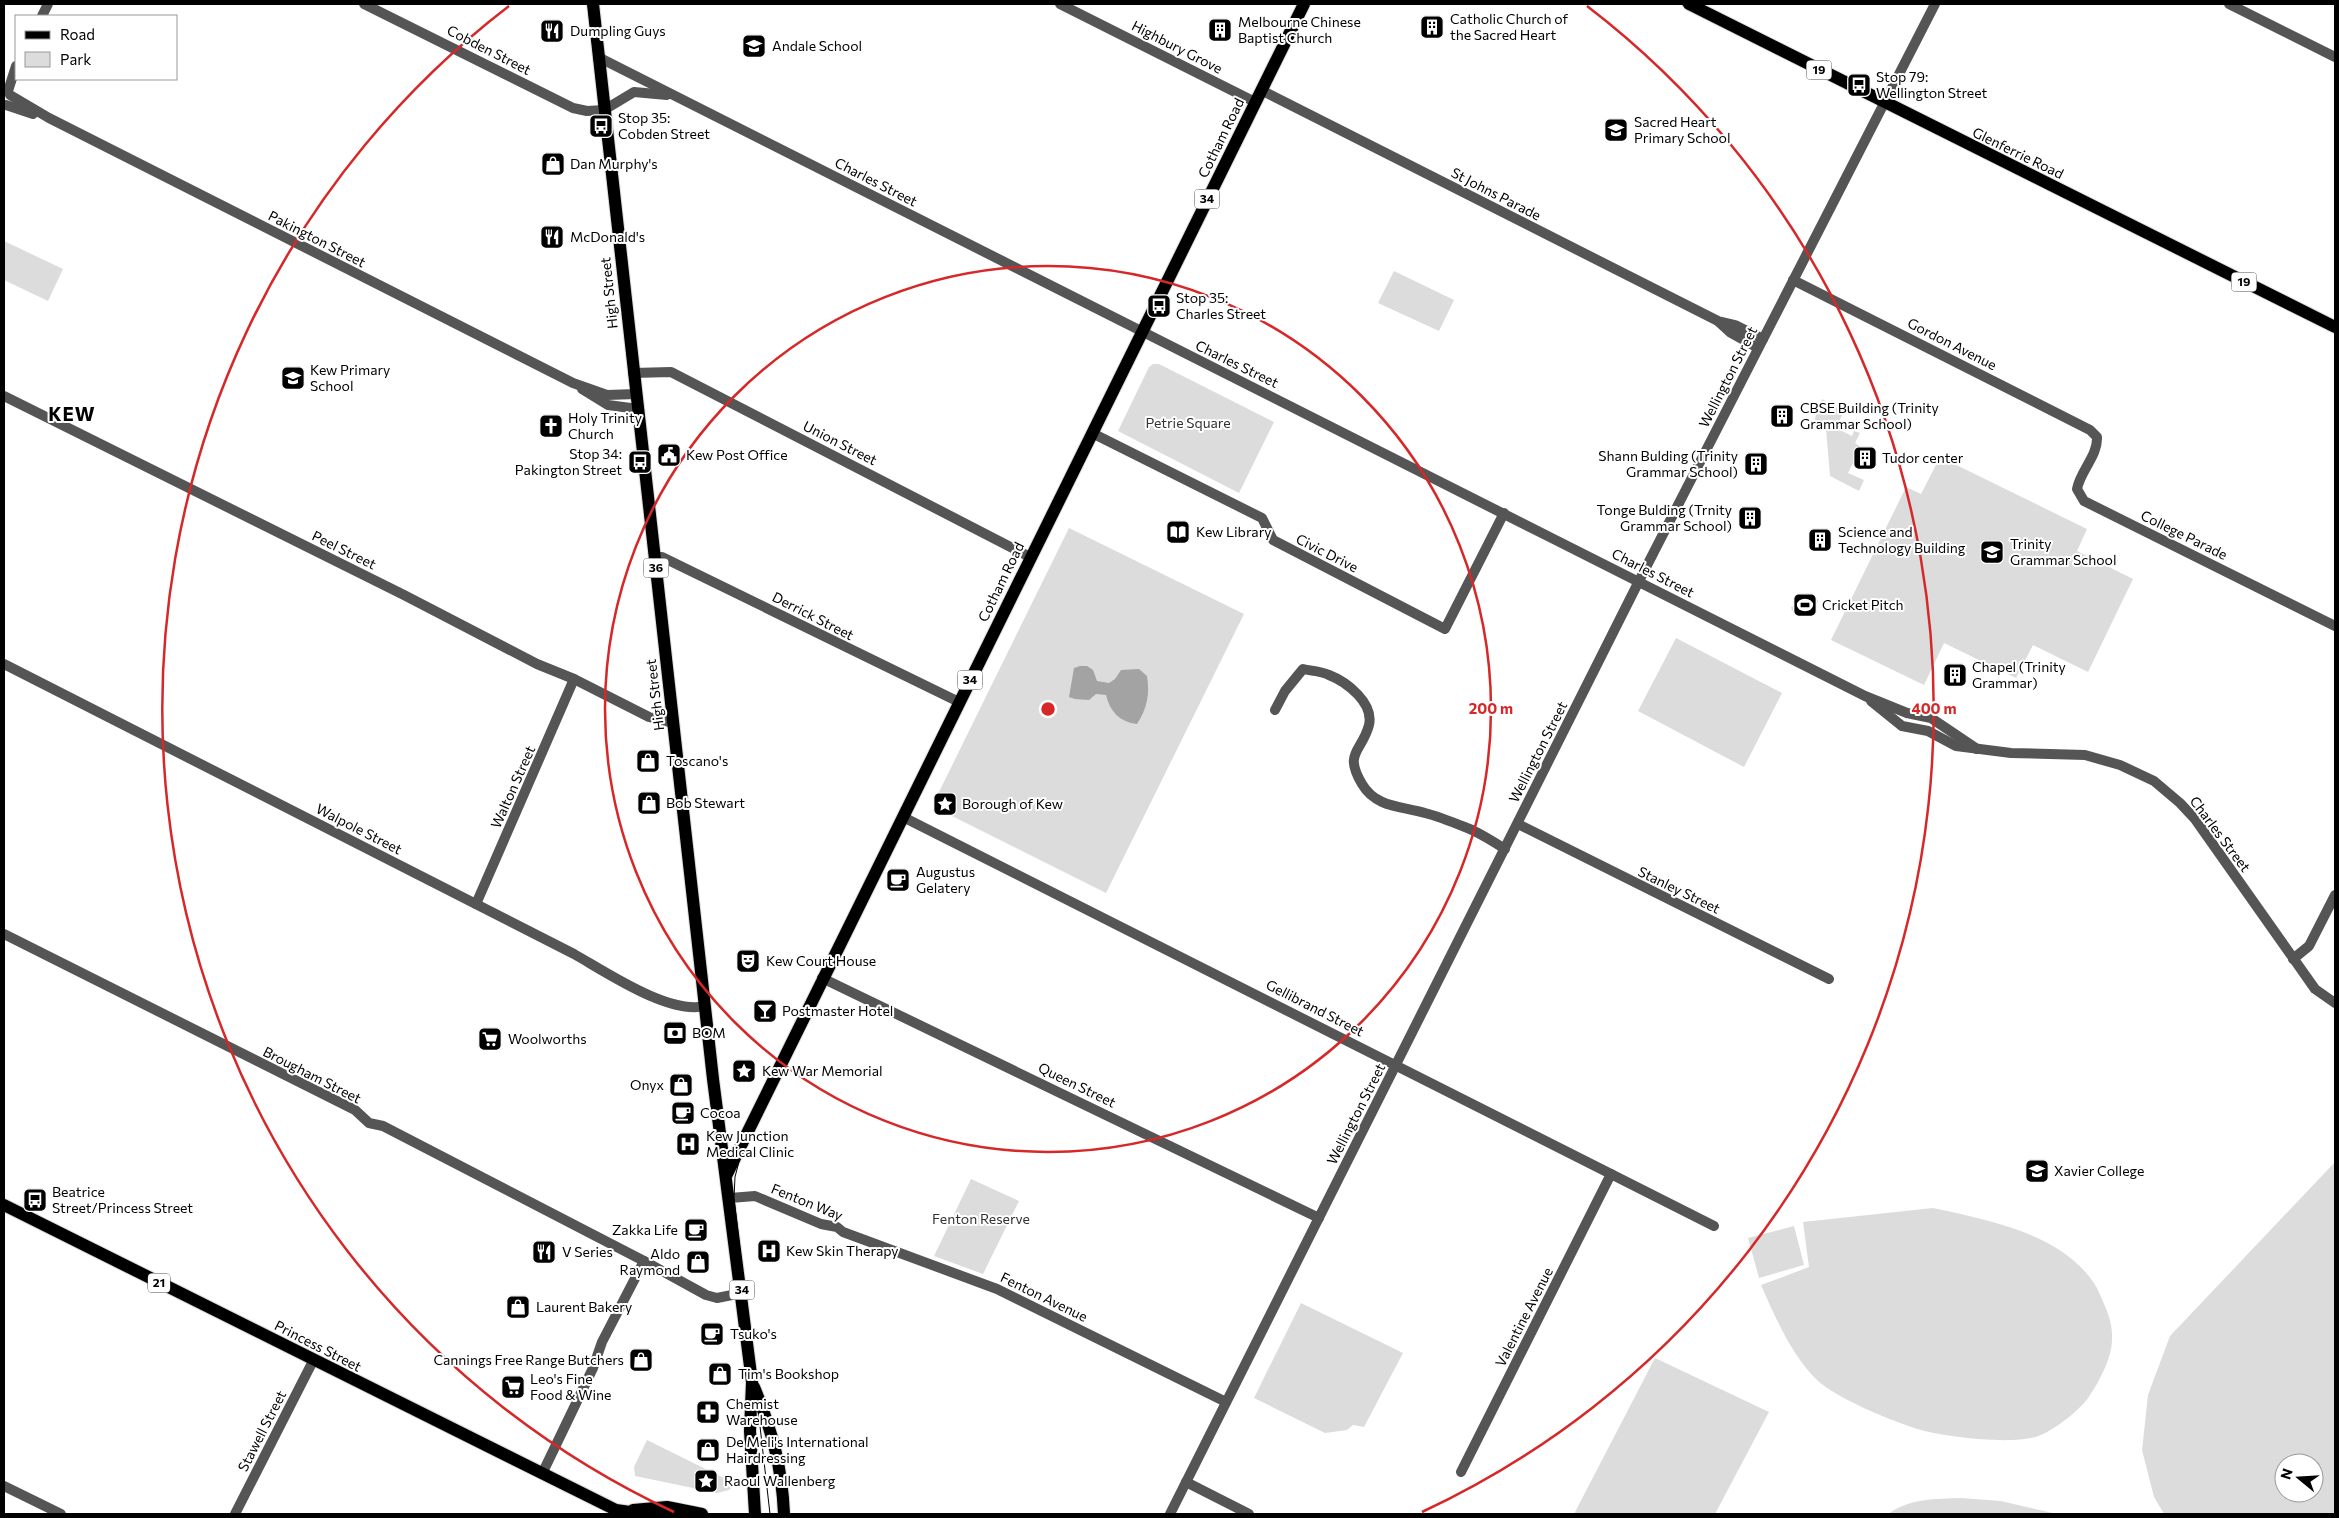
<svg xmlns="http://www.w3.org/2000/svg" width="2339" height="1518" viewBox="0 0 2339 1518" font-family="Commissioner,sans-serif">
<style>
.green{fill:#dcdcdc;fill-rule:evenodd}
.water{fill:#a3a3a3}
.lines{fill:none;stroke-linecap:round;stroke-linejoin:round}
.primary-casing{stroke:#dbdbdb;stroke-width:14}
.minor{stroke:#555;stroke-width:10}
.tertiary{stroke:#555;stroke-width:10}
.primary{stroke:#000;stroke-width:12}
.tram{stroke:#000;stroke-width:1}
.ring{fill:none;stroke:#d62828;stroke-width:2.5}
.labels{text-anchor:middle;stroke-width:4;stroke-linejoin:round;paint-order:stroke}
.shield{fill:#fff;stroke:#4c4c4c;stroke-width:1}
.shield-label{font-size:12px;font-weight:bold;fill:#000}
.poi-label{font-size:14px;fill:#000;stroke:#fff;text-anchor:start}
.street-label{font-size:14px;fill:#000;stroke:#fff}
.park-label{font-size:14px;fill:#333;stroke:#fff}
.district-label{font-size:19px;font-weight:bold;letter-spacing:1px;fill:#000;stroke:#fff}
.centre{fill:#d62828;stroke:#fff;stroke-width:2.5}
.ring-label{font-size:15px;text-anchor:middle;font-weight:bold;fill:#d62828;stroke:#fff;stroke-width:4;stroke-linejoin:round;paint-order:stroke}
</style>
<rect width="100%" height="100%" fill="#fff"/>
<g class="green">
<path d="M4,241l59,28 -15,32 -44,-21z"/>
<path d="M1394,271l60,29 -15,31 -61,-28z"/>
<path d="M1153,364h6l115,58 -35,71 -121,-62 31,-64z"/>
<path d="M1822,399l22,13 -6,11 3,2 -1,5 12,6 2,-5 6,2 -5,10 6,4 -13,26 16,7 -5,11 -29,-15 -4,-48 -10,-4 -1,-6z"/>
<path d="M1940,457l147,72 -10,22 56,28 -45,93 -55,-27 -17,33 -72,-35 -20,42 -93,-45 75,-153 15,7z"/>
<path d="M1069,528l175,86 -138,279 -166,-83 -4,-12z"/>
<path d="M1817,599l1,3 -26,9 -1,-4z"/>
<path d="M1676,638l106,55 -38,74 -106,-56z"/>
<path d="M2335,1162v352h-171l-10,-17 -12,-47 6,-55 22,-59zM2284,1463h30v30h-30z"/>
<path d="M971,1179l48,22 -36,73 -49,-18z"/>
<path d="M1933,1208c55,12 127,25 161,75 4,6 7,14 10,21 11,24 11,44 -1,68 -4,8 -8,16 -13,23 -8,14 -35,34 -49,40 -25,11 -94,2 -120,-5 -25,-7 -88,-33 -105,-51 -25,-25 -41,-62 -55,-94l48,-18 -6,-45z"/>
<path d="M1794,1226l10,39 -45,13 -11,-40z"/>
<path d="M1301,1303l102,50 -39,74 -11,-2 -6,5 -22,3 -71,-35z"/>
<path d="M1655,1358l114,54 -54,102h-141z"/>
<path d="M647,1440l89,44 -7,6 -12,3 -82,-17 -1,-9z"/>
<path d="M1961,1498l40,3 56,13h-169c22,-16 47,-15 73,-16z"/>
</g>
<path class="water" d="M1080,666h7l6,4 4,11 12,2 6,-4 6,-9 18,-1 8,7c3,18 0,33 -10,48 -17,-2 -27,-12 -31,-29l-10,-1 -7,6 -14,-1 -6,-2 5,-29z"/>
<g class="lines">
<g class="primary-casing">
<g id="primary">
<path d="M593,4l120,1075 39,303 -2,49 5,83"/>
<path d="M1689,4l646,323"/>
<path d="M727,1174l577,-1170"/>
<path d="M4,1205l612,305 28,4"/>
<path d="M754,1387c18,43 28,80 30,127"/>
<path d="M633,1510l34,-3 35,7"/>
</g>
</g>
<g class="minor">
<path d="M364,4l209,104 14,3 17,-1"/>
<path d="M1060,4l195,98"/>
<path d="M2229,4l106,53"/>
<path d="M42,16l6,-12"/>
<path d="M1261,90l457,231 17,4 28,14"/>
<path d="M8,91l8,-25"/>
<path d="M10,95l39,23 524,265 34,12 29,-1"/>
<path d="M6,105l27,9"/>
<path d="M1793,280l297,150 7,7c1,19 -17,34 -20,52l7,12 251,125"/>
<path d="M1719,322l12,11 27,15"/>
<path d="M633,373l38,-1 359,185"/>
<path d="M582,389l26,16 30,4"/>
<path d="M4,396l400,199 133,69 37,15 75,38 24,6"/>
<path d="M1092,433l170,85 11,22 172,89 59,-116"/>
<path d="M654,557h8l297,145"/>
<path d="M4,664l570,290c32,18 95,61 131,52"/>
<path d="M1275,710l10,-19 18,-22c8,2 18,2 26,6 18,7 45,28 40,50 -7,27 -26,27 -7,59 14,24 40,22 63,29 16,4 32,11 47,17 11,5 22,12 33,19"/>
<path d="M903,817l811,409"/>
<path d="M1518,824l311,155"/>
<path d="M476,904l98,-225"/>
<path d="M4,934l351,176 14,13 14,3 261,135 62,34 11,3 25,-5"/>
<path d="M2293,959l16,-13 26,-51"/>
<path d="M822,978l497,240"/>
<path d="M730,1198l25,-2 66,28 16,3 6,5 154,57 229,113"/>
<path d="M1461,1472l150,-298"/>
<path d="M542,1474l51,-106 9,-26 42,-81"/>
<path d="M1186,1482l63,32"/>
<path d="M4,1486l57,28"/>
<path d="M235,1514l78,-153"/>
</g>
<g class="tertiary">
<path d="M598,57c420,216 845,425 1267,639l42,17 24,5 46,31"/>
<path d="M604,110l30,-18 33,3"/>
<path d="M1871,701l31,25 26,5 28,15 55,7 74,2 35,10 34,16 26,22 15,16 120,170 20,14"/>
<path d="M1170,1514l469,-933 296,-577"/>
</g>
<use href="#primary" class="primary"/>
<g class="tram">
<path d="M588,4l121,1075 20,141"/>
<path d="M596,4l49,439"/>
<path d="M1681,4l654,327"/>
<path d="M1887,100l190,94"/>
<path d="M647,461l70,617 12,85"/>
<path d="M958,695l175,-354"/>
<path d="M727,1180l5,-24 7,-17 132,-267"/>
<path d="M770,1514l-36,-316 1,-21 6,-23 567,-1150"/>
</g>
</g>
<g class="ring">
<circle cx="1048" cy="709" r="443"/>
<path d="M674 1512A886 886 0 0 1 509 6M1587 6A886 886 0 0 1 1422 1512"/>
</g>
<defs>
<g id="building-square" transform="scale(1.25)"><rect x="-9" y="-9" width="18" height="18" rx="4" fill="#000" stroke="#fff"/><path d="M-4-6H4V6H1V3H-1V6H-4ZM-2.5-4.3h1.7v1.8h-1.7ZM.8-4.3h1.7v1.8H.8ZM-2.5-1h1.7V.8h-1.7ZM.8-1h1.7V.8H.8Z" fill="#fff"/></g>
<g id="restaurant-square" transform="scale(1.25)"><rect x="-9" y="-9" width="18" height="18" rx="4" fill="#000" stroke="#fff"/><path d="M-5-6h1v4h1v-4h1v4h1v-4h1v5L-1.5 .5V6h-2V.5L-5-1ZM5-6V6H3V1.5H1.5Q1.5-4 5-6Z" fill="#fff"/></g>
<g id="school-square" transform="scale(1.25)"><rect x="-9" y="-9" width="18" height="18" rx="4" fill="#000" stroke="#fff"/><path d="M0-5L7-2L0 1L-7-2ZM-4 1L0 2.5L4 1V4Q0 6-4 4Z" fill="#fff"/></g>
<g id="bus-square" transform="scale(1.25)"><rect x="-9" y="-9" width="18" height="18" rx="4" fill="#000" stroke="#fff"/><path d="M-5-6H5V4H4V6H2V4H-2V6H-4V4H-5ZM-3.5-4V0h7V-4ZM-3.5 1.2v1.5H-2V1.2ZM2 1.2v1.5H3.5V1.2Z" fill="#fff"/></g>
<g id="shop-square" transform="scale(1.25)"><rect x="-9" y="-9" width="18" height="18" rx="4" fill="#000" stroke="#fff"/><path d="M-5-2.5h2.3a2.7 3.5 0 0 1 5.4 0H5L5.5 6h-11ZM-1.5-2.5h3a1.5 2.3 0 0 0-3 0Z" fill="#fff"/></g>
<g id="church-square" transform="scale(1.25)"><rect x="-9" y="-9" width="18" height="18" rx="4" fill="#000" stroke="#fff"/><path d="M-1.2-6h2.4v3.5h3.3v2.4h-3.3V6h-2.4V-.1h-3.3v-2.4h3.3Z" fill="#fff"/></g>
<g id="civic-square" transform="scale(1.25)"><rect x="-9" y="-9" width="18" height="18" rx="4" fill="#000" stroke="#fff"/><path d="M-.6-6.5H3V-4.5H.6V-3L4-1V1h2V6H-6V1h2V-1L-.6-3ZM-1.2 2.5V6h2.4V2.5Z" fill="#fff"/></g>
<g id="library-square" transform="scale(1.25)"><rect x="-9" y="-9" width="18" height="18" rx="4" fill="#000" stroke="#fff"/><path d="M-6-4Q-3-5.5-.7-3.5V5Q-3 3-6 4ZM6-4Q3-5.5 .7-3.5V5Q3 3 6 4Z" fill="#fff"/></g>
<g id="stadium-square" transform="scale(1.25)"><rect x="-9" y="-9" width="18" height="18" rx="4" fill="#000" stroke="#fff"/><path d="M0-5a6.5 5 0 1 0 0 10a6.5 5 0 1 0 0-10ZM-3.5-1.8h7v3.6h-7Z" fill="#fff"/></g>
<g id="sight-square" transform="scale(1.25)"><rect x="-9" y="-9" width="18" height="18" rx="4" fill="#000" stroke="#fff"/><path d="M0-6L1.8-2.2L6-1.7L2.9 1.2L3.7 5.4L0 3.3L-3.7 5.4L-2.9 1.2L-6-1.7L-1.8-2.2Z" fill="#fff"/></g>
<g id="cafe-square" transform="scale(1.25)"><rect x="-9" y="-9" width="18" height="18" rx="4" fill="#000" stroke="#fff"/><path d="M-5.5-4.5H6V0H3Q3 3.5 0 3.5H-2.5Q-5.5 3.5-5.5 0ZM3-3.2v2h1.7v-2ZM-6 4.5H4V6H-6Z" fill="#fff"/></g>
<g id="theatre-square" transform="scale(1.25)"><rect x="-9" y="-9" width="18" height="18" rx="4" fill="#000" stroke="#fff"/><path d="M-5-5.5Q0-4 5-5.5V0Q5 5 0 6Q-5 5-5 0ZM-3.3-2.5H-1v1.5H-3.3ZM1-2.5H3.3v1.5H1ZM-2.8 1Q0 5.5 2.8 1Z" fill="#fff"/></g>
<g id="bar-square" transform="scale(1.25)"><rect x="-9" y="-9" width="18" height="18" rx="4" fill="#000" stroke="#fff"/><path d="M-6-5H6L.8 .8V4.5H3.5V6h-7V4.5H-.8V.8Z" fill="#fff"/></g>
<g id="bank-square" transform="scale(1.25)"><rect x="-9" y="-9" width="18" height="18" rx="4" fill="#000" stroke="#fff"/><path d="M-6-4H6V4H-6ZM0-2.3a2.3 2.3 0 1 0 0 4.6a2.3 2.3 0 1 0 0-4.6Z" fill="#fff"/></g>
<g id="supermarket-square" transform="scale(1.25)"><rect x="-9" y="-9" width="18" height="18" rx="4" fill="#000" stroke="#fff"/><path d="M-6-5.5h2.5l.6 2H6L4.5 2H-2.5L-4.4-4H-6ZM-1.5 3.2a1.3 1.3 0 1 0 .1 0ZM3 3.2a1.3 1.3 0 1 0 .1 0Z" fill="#fff"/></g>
<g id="hospital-square" transform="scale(1.25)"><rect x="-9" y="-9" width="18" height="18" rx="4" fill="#000" stroke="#fff"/><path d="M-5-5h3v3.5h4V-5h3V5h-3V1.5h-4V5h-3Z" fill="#fff"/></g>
<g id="pharmacy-square" transform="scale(1.25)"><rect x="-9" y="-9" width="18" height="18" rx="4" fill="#000" stroke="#fff"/><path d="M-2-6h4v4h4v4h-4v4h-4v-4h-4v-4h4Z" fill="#fff"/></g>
</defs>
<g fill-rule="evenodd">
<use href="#building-square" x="1432" y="27"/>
<use href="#building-square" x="1220" y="30"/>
<use href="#restaurant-square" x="552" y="31"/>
<use href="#school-square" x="754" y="46"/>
<use href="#bus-square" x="1859" y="85"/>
<use href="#bus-square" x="601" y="126"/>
<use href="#school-square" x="1616" y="130"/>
<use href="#shop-square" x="553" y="164"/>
<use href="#restaurant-square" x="552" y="237"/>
<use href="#bus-square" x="1159" y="306"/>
<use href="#school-square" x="293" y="378"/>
<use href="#building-square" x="1782" y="416"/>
<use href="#church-square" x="551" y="426"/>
<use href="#civic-square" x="669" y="455"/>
<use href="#building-square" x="1865" y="458"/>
<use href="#bus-square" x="640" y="462"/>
<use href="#building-square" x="1756" y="464"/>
<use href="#building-square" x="1750" y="518"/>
<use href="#library-square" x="1178" y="532"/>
<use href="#building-square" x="1820" y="540"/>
<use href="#school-square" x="1992" y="552"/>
<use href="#stadium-square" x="1805" y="605"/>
<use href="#building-square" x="1955" y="675"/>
<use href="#shop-square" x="648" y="761"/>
<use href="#shop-square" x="649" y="803"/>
<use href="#sight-square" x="945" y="804"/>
<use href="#cafe-square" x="898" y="880"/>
<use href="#theatre-square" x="748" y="961"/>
<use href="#bar-square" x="765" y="1011"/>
<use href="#bank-square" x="675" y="1033"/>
<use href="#supermarket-square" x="490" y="1039"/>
<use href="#sight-square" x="744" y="1071"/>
<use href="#shop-square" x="681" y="1085"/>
<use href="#cafe-square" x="683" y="1113"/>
<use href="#hospital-square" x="688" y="1144"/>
<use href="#school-square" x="2037" y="1171"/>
<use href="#bus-square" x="35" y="1200"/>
<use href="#cafe-square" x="696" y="1230"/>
<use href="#hospital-square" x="769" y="1251"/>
<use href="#restaurant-square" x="544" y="1252"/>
<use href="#shop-square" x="698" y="1262"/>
<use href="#shop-square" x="518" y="1307"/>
<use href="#cafe-square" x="712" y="1334"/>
<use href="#shop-square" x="641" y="1360"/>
<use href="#shop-square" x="720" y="1374"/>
<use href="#supermarket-square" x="513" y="1387"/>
<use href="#pharmacy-square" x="708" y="1412"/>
<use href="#shop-square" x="708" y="1450"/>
<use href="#sight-square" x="706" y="1481"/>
</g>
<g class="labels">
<g class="shield">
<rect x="1806.5" y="60.5" width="25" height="19" rx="4"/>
<rect x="1194.5" y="189.5" width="25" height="19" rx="4"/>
<rect x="2231.5" y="272.5" width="25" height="19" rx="4"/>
<rect x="643.5" y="558.5" width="25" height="19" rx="4"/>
<rect x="957.5" y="670.5" width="25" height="19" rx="4"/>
<rect x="148" y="1273.5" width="22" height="19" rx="4"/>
<rect x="729.5" y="1280.5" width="25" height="19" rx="4"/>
</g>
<g class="shield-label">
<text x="1819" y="74">19</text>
<text x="1207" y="203">34</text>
<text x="2244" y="286">19</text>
<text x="656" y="572">36</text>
<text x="970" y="684">34</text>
<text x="159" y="1287">21</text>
<text x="742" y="1294">34</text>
</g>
<g class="poi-label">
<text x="1450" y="24">Catholic Church of<tspan x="1450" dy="16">the Sacred Heart</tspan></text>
<text x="1238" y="27">Melbourne Chinese<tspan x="1238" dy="16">Baptist Church</tspan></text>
<text x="570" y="36">Dumpling Guys</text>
<text x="772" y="51">Andale School</text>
<text x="1876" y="82">Stop 79:<tspan x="1876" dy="16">Wellington Street</tspan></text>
<text x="618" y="123">Stop 35:<tspan x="618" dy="16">Cobden Street</tspan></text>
<text x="1634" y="127">Sacred Heart<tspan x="1634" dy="16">Primary School</tspan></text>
<text x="570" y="169">Dan Murphy's</text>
<text x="570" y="242">McDonald's</text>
<text x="1176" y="303">Stop 35:<tspan x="1176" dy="16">Charles Street</tspan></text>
<text x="310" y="375">Kew Primary<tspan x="310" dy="16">School</tspan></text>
<text x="1800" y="413">CBSE Building (Trinity<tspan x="1800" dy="16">Grammar School)</tspan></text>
<text x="568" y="423">Holy Trinity<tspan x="568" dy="16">Church</tspan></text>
<text x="622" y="459" text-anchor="end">Stop 34:<tspan x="622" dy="16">Pakington Street</tspan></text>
<text x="686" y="460">Kew Post Office</text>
<text x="1738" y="461" text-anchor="end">Shann Bulding (Trinity<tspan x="1738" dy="16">Grammar School)</tspan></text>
<text x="1882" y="463">Tudor center</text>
<text x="1732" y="515" text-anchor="end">Tonge Bulding (Trnity<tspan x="1732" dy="16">Grammar School)</tspan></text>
<text x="1196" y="537">Kew Library</text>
<text x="1838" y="537">Science and<tspan x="1838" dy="16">Technology Building</tspan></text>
<text x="2010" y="549">Trinity<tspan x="2010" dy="16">Grammar School</tspan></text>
<text x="1822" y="610">Cricket Pitch</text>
<text x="1972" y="672">Chapel (Trinity<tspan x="1972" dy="16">Grammar)</tspan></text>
<text x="666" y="766">Toscano's</text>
<text x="666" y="808">Bob Stewart</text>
<text x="962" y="809">Borough of Kew</text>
<text x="916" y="877">Augustus<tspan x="916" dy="16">Gelatery</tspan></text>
<text x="766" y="966">Kew Court House</text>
<text x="782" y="1016">Postmaster Hotel</text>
<text x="692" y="1038">BOM</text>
<text x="508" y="1044">Woolworths</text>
<text x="762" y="1076">Kew War Memorial</text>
<text x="664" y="1090" text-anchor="end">Onyx</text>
<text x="700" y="1118">Cocoa</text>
<text x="706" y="1141">Kew Junction<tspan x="706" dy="16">Medical Clinic</tspan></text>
<text x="2054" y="1176">Xavier College</text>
<text x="52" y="1197">Beatrice<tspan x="52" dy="16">Street/Princess Street</tspan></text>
<text x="678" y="1235" text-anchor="end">Zakka Life</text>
<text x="786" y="1256">Kew Skin Therapy</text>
<text x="562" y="1257">V Series</text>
<text x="680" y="1259" text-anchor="end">Aldo<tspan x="680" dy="16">Raymond</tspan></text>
<text x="536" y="1312">Laurent Bakery</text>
<text x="730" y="1339">Tsuko's</text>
<text x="624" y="1365" text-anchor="end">Cannings Free Range Butchers</text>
<text x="738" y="1379">Tim's Bookshop</text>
<text x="530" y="1384">Leo's Fine<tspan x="530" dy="16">Food &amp; Wine</tspan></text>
<text x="726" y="1409">Chemist<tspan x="726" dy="16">Warehouse</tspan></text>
<text x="726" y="1447">De Meli's International<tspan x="726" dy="16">Hairdressing</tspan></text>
<text x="724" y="1486">Raoul Wallenberg</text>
</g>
<g class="street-label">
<text transform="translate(1177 47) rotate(27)" y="5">Highbury Grove</text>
<text transform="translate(489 50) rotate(27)" y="5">Cobden Street</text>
<text transform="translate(1221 138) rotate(-64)" y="5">Cotham Road</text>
<text transform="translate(2018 153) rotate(26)" y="5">Glenferrie Road</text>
<text transform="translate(876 182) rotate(27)" y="5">Charles Street</text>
<text transform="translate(1496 194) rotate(27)" y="5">St Johns Parade</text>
<text transform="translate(317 239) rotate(27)" y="5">Pakington Street</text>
<text transform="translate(609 293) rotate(-96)" y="5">High Street</text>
<text transform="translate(1952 344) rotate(27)" y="5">Gordon Avenue</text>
<text transform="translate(1237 364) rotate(26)" y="5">Charles Street</text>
<text transform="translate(1728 377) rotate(-63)" y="5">Wellington Street</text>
<text transform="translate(840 443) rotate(27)" y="5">Union Street</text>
<text transform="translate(2184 535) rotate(26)" y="5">College Parade</text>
<text transform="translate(344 550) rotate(26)" y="5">Peel Street</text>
<text transform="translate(1327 553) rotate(27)" y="5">Civic Drive</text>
<text transform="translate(1653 573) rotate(27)" y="5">Charles Street</text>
<text transform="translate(1001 582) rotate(-64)" y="5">Cotham Road</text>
<text transform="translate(813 616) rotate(27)" y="5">Derrick Street</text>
<text transform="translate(655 695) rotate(-97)" y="5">High Street</text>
<text transform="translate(1538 752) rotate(-63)" y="5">Wellington Street</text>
<text transform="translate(513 787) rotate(-66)" y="5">Walton Street</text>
<text transform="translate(359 829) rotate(27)" y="5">Walpole Street</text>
<text transform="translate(2220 834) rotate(53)" y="5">Charles Street</text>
<text transform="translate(1679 890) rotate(26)" y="5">Stanley Street</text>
<text transform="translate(1315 1008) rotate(27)" y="5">Gellibrand Street</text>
<text transform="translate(312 1075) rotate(27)" y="5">Brougham Street</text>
<text transform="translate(1077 1085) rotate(26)" y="5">Queen Street</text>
<text transform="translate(1356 1114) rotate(-63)" y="5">Wellington Street</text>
<text transform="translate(807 1202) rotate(22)" y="5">Fenton Way</text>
<text transform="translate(1044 1297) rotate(26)" y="5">Fenton Avenue</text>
<text transform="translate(1524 1317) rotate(-63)" y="5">Valentine Avenue</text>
<text transform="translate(318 1346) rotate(27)" y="5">Princess Street</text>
<text transform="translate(262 1431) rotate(-63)" y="5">Stawell Street</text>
</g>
<g class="park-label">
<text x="1188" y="428">Petrie Square</text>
<text x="981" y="1224">Fenton Reserve</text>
</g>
<g class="district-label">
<text x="72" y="421">KEW</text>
</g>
</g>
<circle cx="1048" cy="709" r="8" class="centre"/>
<g class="ring-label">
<text x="1491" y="714">200 m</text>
<text x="1934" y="714">400 m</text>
</g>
<rect width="2339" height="1518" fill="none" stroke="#000000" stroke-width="10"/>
<rect x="15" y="15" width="162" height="65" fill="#ffffff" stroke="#999999"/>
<rect x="25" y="31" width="25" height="8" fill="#000000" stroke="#999999"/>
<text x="60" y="40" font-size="15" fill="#000000">Road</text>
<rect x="25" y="52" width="25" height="15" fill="#dcdcdc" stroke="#999999"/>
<text x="60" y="65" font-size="15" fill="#000000">Park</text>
<g transform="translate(2299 1478) rotate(288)"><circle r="24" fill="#ffffff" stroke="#999999"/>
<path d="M0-4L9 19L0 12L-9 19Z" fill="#000000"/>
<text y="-8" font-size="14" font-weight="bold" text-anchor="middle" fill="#000000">N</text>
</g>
</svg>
